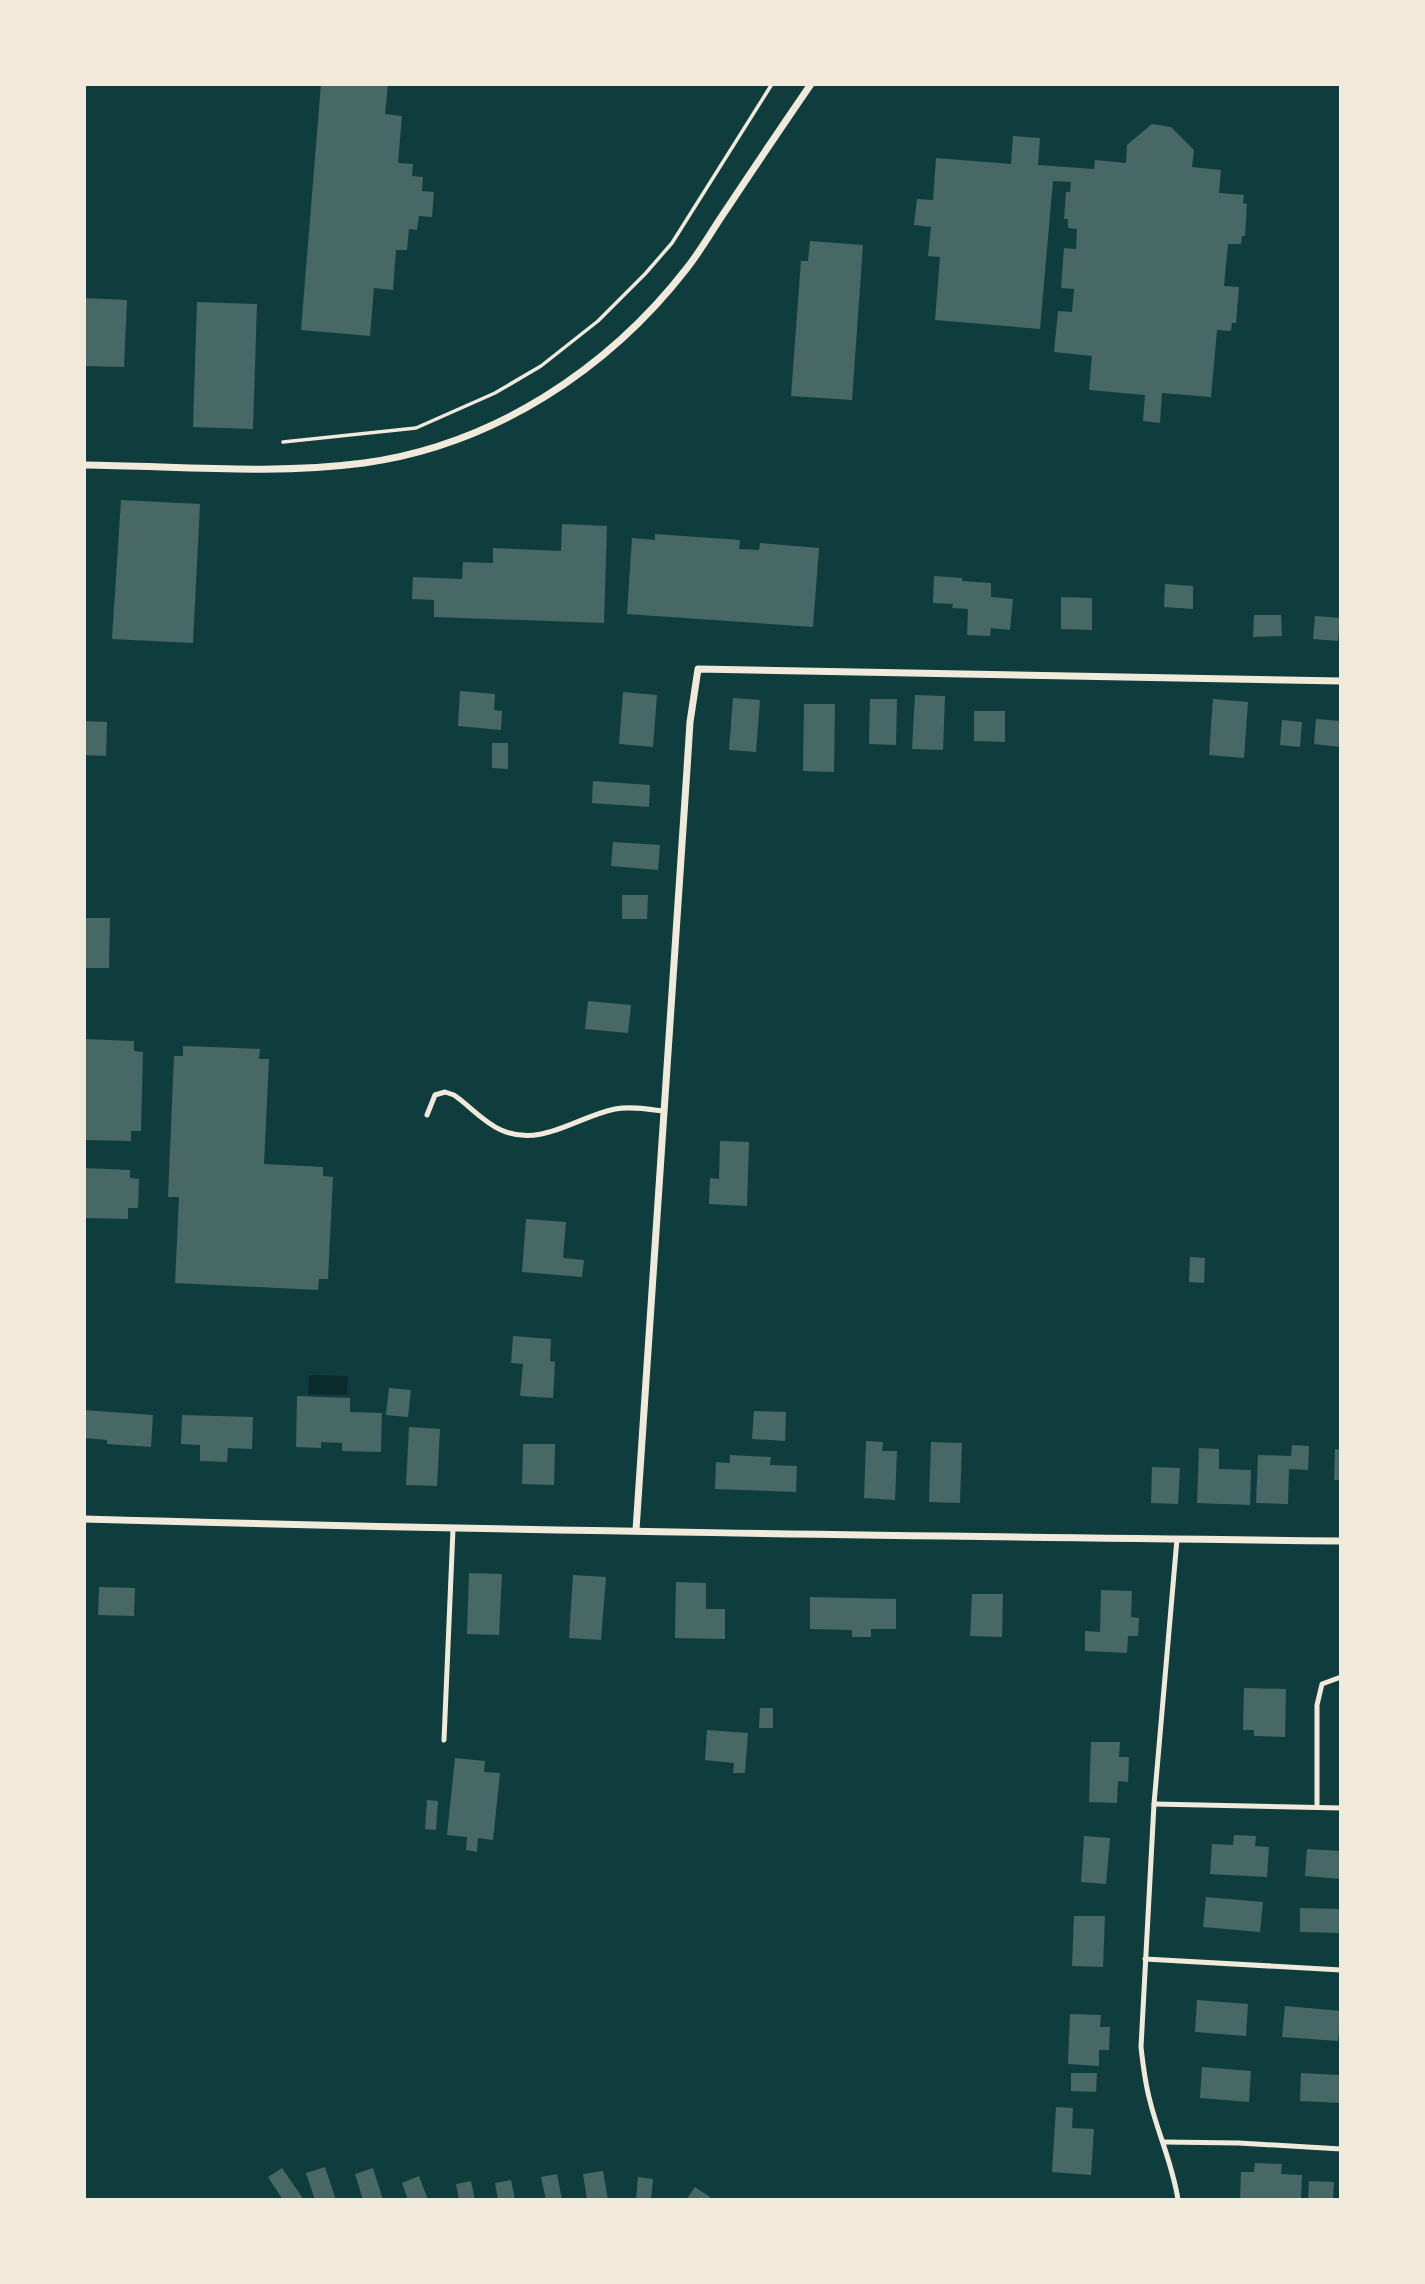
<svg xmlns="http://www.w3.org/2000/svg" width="1425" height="2284" viewBox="0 0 1425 2284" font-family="'Nunito Sans',sans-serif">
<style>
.water{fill:#0a2a2b}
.building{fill:#486865}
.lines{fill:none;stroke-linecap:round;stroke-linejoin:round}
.path{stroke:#f1e9da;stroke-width:3.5}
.service{stroke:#f1e9da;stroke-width:5}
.minor{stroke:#f1e9da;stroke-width:7}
</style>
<rect width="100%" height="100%" fill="#0f3d3e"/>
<path class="water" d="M309,1375l39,1 -1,19 -39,-1z"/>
<g class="building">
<path d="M321,84h67l-3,30 17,2 -4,47 15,1 -1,12 11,1 -1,14 12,1 -2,25 -13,-1 -2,14 -8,-1 -2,21h-11l-3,40 -19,-2 -4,48 -69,-6z"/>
<path d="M1152,124l19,3 23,23 -2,17 29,3 -2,23 25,2 -1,8 4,1 -2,32h-3l-1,8h-13l-4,42 15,1 -3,36h-4l-1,8 -14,-1 -6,67 -49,-4 -2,30 -17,-2 2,-26 -56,-5 3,-34 -38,-4 4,-41 14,1 2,-23 -13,-1 3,-40 12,1 1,-20 -9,-1v-9h-4l2,-27h4l1,-10 -18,-1 -13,148 -105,-9 5,-63 -12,-1 3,-29 -17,-2 3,-26 16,1 3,-42 75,6 2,-28 27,2 -2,27 56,4 1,-9 31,3 1,-18z"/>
<path d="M810,241l53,4 -11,155 -61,-4 10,-135h7z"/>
<path d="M84,298l43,2 -3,67 -40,-1z"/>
<path d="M197,302l60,2 -4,125 -60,-2z"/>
<path d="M121,500l79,4 -7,139 -81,-4z"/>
<path d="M562,524l45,2 -3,97 -170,-6v-17l-22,-1 1,-22 49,2 1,-17 30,1v-15l68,3z"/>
<path d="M655,534l85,6 -1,9 20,1 1,-7 59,5 -6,79 -186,-13 5,-76 23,2z"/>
<path d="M934,576l28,2v3l29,2v14l22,2 -3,31 -19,-2 -1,8 -23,-1 1,-26 -16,-1 1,-4 -20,-1z"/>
<path d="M1165,584l28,2v23l-29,-2z"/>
<path d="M1061,597l31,1v32l-31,-1z"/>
<path d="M1254,615h27l1,21 -29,1z"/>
<path d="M1315,616l25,2 -2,23 -25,-2z"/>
<path d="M460,691l35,3 -1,16 8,1 -1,19 -43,-4z"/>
<path d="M623,692l34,3 -4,52 -34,-3z"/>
<path d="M915,695l30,1 -2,54 -31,-1z"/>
<path d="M733,698l27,2 -4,52 -27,-2z"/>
<path d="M870,699h27l-1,46 -27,-1z"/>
<path d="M1213,699l35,3 -4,56 -35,-3z"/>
<path d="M804,704h31l-1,68 -31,-1z"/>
<path d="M974,711h31v31l-31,-1z"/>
<path d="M1316,719l25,2v26l-27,-3z"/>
<path d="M1282,720l20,2 -2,25 -20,-2z"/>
<path d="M84,721l23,1 -1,34 -22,-1z"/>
<path d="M492,743h16v26l-16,-1z"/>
<path d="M593,781l57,4 -1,22 -57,-4z"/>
<path d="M613,842l47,3 -2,25 -47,-4z"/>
<path d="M622,895h26l-1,24h-25z"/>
<path d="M84,918h26l-1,50h-25z"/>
<path d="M588,1001l43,4 -3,28 -43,-4z"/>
<path d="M84,1039l50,2v10l9,1 -2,79h-10v10l-47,-1z"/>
<path d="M183,1046l77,3 -1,10h10l-5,105 59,3v9l10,1 -5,102h-9l-1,11 -143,-7 4,-86h-11l6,-141h9z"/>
<path d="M720,1141l29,1 -2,64 -38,-2 1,-26 9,1z"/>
<path d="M84,1168l46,2v8l9,1 -1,29h-10v11l-44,-1z"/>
<path d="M526,1219l40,3 -3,36 21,2 -2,17 -60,-5z"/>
<path d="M1190,1257l15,1 -1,25 -15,-1z"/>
<path d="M513,1336l38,3 -1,22 5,1 -2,36 -33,-2 3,-32 -12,-1z"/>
<path d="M389,1388l22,2 -3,27 -22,-2z"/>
<path d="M297,1396l53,2v14l32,1 -1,39 -39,-1v-8l-21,-1v6l-25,-1z"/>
<path d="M84,1410l69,5 -2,32 -44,-3v-4l-23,-2z"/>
<path d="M754,1411l32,1 -1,29 -33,-2z"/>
<path d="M182,1415l71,2 -1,32 -24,-1 -1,14 -27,-1v-16l-19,-1z"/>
<path d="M409,1427l31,2 -3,57 -31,-1z"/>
<path d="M866,1441l17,1 -1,9h15l-2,49 -31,-2z"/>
<path d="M931,1442l31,1 -2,60 -31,-1z"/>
<path d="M523,1444h32l-1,41 -32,-1z"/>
<path d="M1292,1445l17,1 -1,24 -19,-1 -1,35 -32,-1 2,-48 33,1z"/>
<path d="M1199,1448l20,1v20l32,1 -1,35 -53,-2z"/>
<path d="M1335,1449l6,1v30h-7z"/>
<path d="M730,1455l41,2 -1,8 27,1 -1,26 -81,-3 1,-27 14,1z"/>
<path d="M1152,1467l28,1 -2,36 -27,-1z"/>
<path d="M469,1573l33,1 -3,61 -32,-1z"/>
<path d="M573,1575l33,2 -5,63 -32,-2z"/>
<path d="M676,1582l30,1v26h19v30l-50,-1z"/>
<path d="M99,1587l36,1 -1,28 -36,-1z"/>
<path d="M1101,1590l31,1 -1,26 8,1 -1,18h-10l-1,17 -42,-2v-20l15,1z"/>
<path d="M972,1594h31l-1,43 -32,-1z"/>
<path d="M810,1597l86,2v30h-25v8h-19v-7l-42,-1z"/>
<path d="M1244,1688l42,1 -1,48 -31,-1v-6h-11z"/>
<path d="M760,1708h13v20h-14z"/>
<path d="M707,1730l41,3 -3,40h-12l1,-10 -29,-3z"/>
<path d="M1091,1742h29l-1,15h10l-1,25 -10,-1 -1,22 -28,-1z"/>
<path d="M455,1758l30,3 -1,11 16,1 -7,67 -15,-2 -1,14 -11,-2 1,-13 -20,-2z"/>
<path d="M427,1800l11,1 -2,29 -11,-1z"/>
<path d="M1234,1835l22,1 -1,10 14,1 -2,30 -57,-3 2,-30 21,1z"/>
<path d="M1084,1836l26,2 -4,46 -25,-2z"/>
<path d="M1307,1849l34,2v28l-36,-3z"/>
<path d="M1206,1897l57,5 -3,30 -57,-5z"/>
<path d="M1300,1908l41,1v24l-41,-1z"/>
<path d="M1074,1916h31l-2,51 -31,-1z"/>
<path d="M1197,2000l51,4 -2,32 -51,-4z"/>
<path d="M1285,2006l56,5 -3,30 -56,-4z"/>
<path d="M1070,2014l31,1 -1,12h10l-1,23h-10v16l-31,-2z"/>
<path d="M1202,2067l49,4 -2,31 -49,-4z"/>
<path d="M1071,2073h26l-1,19 -25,-1z"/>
<path d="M1301,2073l40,2v28l-41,-2z"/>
<path d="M1056,2107l17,1 -1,20 22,1 -3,46 -39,-3z"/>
<path d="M1255,2163l27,1 -1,10 21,1 -1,25h-61l1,-28h13z"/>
<path d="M325,2167l11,33h-21l-9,-27z"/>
<path d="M282,2168l22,32h-21l-15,-23z"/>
<path d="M373,2168l10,32h-20l-8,-26z"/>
<path d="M603,2171l5,29h-21l-4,-26z"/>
<path d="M557,2174l5,26h-16l-5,-23z"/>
<path d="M419,2176l9,24h-20l-6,-17z"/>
<path d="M638,2177l15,2 -2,21h-15z"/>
<path d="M511,2180l4,20h-17l-3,-17z"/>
<path d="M471,2181l4,19h-16l-3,-16z"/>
<path d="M1309,2181l25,1 -1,18h-25z"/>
<path d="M695,2187l15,10 -3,3h-21z"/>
</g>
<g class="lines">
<path class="path" d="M283,442l133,-14 79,-35 46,-27 57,-45 47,-47 27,-31 100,-159"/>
<g class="service">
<path d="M427,1115l8,-20 10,-3 9,3c16,11 29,27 47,35 40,18 75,-13 114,-21 15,-3 33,0 48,2"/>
<path d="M1177,1539l-23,265 -13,243c2,18 4,36 9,54 8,33 23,64 28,99"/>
<path d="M444,1740l9,-211"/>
<path d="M1154,1804l187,4"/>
<path d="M1317,1807v-102l5,-21 19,-7"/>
<path d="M1145,1959l196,11"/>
<path d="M1164,2142l75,1 102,6"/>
</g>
<g class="minor">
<path d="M84,465c93,1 188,10 280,-2 129,-18 244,-93 323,-195 15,-19 27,-41 41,-61 27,-41 55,-82 83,-123"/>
<path d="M84,1519c419,12 838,17 1257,22"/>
<path d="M636,1530l51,-761 3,-47 8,-53 643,12"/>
</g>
</g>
<rect width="1425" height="2284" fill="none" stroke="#f1e9da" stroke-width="172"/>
</svg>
